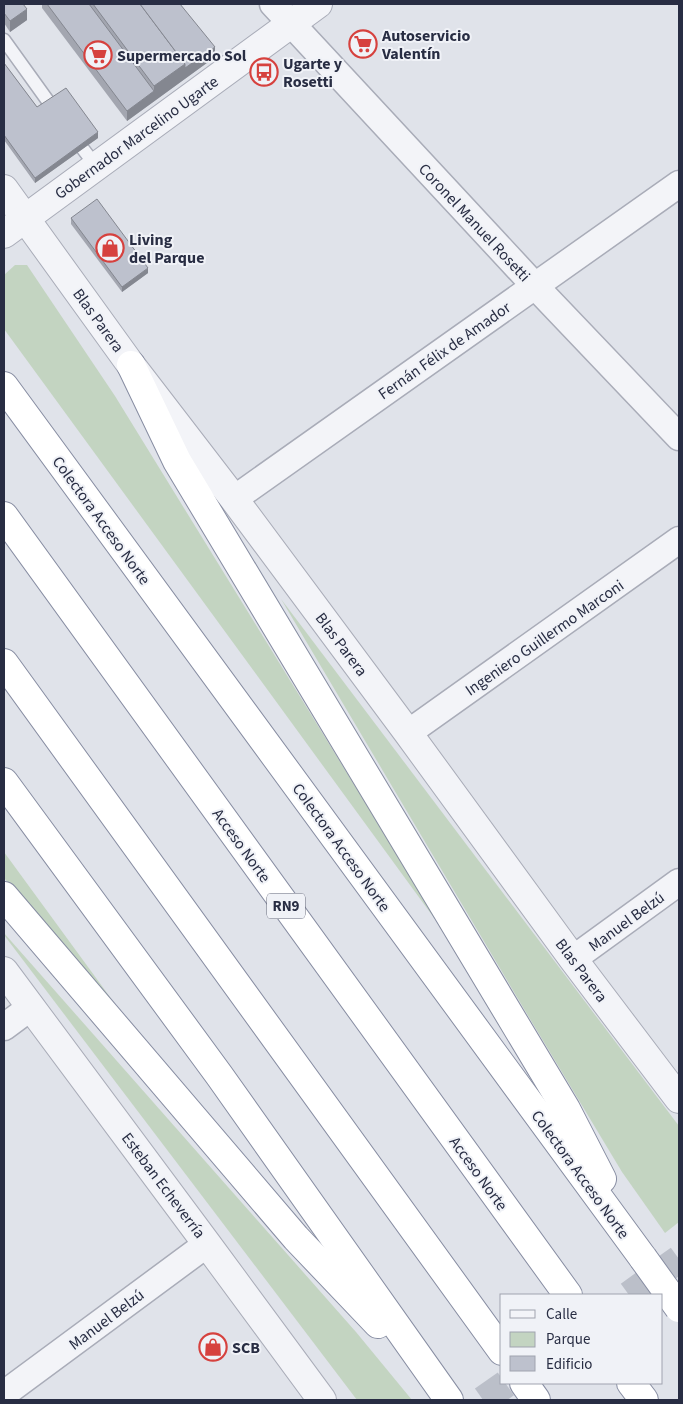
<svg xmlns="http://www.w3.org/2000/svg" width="683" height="1404" viewBox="0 0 683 1404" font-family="'Source Sans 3',sans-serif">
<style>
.green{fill:#c3d4c1}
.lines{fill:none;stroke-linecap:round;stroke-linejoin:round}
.tertiary-tunnel{stroke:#bbbfc9;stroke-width:28;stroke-dasharray:28 14;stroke-linecap:butt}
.service-casing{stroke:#a9acb8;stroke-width:15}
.minor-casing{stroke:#a9acb8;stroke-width:29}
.tertiary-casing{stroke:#a9acb8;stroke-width:30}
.motorway-casing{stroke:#878da2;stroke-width:30}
.service{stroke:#f3f4f8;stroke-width:12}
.minor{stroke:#f3f4f8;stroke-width:26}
.tertiary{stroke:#f3f4f8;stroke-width:28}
.motorway{stroke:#fff;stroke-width:28}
.motorway-bridge-casing{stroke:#878da2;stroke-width:30;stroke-linecap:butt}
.motorway-bridge{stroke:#fff;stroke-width:28}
.wall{fill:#a3a6b0}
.shaded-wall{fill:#848790}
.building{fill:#bdc1cd;stroke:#848790}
.labels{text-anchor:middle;stroke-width:4;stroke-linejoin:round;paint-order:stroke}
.shield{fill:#f0f2f7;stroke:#646879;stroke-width:1}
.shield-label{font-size:15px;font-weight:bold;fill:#282d43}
.poi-label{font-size:16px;font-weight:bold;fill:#282d43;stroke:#f0f2f7;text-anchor:start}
.street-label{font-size:16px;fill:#282d43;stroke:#f0f2f7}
</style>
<rect width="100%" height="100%" fill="#e0e3ea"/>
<g class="green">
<path d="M15,265h12l88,131 333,541 -444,-608v-54z"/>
<path d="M281,599l398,527v96l-14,11 -43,-61 -92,-153z"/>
<path d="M4,852l122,167 -122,-141z"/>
<path d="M4,933l352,399 56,68h-55l-353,-465z"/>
</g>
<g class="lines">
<g class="tertiary-tunnel">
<path d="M629,1295l50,-36"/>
<path d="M483,1400l24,-17"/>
</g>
<g class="service-casing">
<g id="service">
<path d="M4,40l46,64"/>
<path d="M83,149l13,17"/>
</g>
</g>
<g class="minor-casing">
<g id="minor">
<path d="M273,4l262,282 144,151"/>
<path d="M234,499l445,-315"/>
<path d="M408,733l271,-193"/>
<path d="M573,959l106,-77"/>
<path d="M4,1027l27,-20"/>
<path d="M4,1394l203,-150"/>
</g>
</g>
<g class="tertiary-casing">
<g id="tertiary">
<path d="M4,189l127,176 103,134 174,234 165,226 106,140"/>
<path d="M4,234l314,-230"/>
<path d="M4,971l203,273 115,156"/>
</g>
</g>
<g class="motorway-casing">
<g id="motorway">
<path d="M131,365l46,96 389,648 36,70"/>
<path d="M4,386l639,872"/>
<path d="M4,516l564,779"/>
<path d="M4,663l498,688"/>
<path d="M4,782l215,293 230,325"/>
<path d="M4,896l292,342 82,86"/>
<path d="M524,1383l12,17"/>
<path d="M631,1383l13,17"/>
</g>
</g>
<use href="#service" class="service"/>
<use href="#minor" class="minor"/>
<use href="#tertiary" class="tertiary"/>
<use href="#motorway" class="motorway"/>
<g class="motorway-bridge-casing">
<path id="motorway-bridge" d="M643,1258l36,50"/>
</g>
<use href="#motorway-bridge" class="motorway-bridge"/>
</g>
<g class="wall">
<path d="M4,4l23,16 -17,12 -6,-9z"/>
<path d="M42,4h138l35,53 -88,64 -85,-113z"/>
<path d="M4,63l33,44 61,31 -63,45 -31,-43z"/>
<path d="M71,218l77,55 -26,19 -51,-68z"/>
</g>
<g class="shaded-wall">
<path d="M27,9v11l-17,12v-11z"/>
<path d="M215,47v10l-88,64v-10l27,-20v-5l31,-22z"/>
<path d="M98,132v6l-63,45v-5z"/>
<path d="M148,268v5l-26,19v-5z"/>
</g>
<g class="building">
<path d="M4,4h19l4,5 -17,12 -6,-8z"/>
<path d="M47,4h42l65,87 -27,20z"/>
<path d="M93,4h47l45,60 -31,22z"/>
<path d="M140,4h40l35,43 -30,21v-4z"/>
<path d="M4,63l33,44 29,-19 32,44 -63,46 -31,-43z"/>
<path d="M97,199l51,69 -26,19 -51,-69z"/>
</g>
<defs>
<g id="supermarket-ring" transform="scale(1.4375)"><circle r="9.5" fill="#f0f2f7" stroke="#d6413e" stroke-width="1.5"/><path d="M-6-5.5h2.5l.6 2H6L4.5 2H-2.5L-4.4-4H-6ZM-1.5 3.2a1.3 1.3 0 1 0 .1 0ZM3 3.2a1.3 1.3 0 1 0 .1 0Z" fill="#d6413e"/></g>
<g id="bus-ring" transform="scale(1.4375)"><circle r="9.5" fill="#f0f2f7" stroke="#d6413e" stroke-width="1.5"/><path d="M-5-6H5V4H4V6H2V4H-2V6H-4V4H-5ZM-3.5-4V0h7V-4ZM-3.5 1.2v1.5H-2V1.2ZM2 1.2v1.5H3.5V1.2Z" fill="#d6413e"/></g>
<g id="shop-ring" transform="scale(1.4375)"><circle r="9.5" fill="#f0f2f7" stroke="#d6413e" stroke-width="1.5"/><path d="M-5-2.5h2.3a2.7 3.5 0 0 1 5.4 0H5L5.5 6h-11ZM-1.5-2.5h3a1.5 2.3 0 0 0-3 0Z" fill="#d6413e"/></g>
</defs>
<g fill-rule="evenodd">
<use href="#supermarket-ring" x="363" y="44"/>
<use href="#supermarket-ring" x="98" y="55"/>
<use href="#bus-ring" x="264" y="72"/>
<use href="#shop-ring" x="110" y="248"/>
<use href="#shop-ring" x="213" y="1347"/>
</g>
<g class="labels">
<rect class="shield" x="267" y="893.5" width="38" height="25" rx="4"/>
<g class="shield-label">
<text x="286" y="911">RN9</text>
</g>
<g class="poi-label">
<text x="382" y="41">Autoservicio<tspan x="382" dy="18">Valentín</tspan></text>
<text x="117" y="61">Supermercado Sol</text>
<text x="283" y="69">Ugarte y<tspan x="283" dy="18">Rosetti</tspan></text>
<text x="129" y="245">Living<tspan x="129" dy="18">del Parque</tspan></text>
<text x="232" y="1353">SCB</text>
</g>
<g class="street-label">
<text transform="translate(136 137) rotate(-36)" y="6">Gobernador Marcelino Ugarte</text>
<text transform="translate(475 222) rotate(47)" y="6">Coronel Manuel Rosetti</text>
<text transform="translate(99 320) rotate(54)" y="6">Blas Parera</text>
<text transform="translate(444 350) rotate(-35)" y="6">Fernán Félix de Amador</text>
<text transform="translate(102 520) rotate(54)" y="6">Colectora Acceso Norte</text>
<text transform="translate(544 637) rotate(-35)" y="6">Ingeniero Guillermo Marconi</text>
<text transform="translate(342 644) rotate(53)" y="6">Blas Parera</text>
<text transform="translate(242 845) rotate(54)" y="6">Acceso Norte</text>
<text transform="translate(342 847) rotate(54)" y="6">Colectora Acceso Norte</text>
<text transform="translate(626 921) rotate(-36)" y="6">Manuel Belzú</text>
<text transform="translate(582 970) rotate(53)" y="6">Blas Parera</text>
<text transform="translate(479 1173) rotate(54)" y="6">Acceso Norte</text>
<text transform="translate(581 1174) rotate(54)" y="6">Colectora Acceso Norte</text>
<text transform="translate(164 1185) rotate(53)" y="6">Esteban Echeverría</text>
<text transform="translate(106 1319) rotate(-37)" y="6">Manuel Belzú</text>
</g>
</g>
<rect width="683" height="1404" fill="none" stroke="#282d43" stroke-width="10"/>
<rect x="500" y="1294" width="162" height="90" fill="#f0f2f7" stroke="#a0a3af"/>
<rect x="510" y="1310" width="25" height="8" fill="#f3f4f8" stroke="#a0a3af"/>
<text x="546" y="1319" font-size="15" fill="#282d43">Calle</text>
<rect x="510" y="1332" width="25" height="15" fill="#c3d4c1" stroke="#a0a3af"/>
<text x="546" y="1344" font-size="15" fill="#282d43">Parque</text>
<rect x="510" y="1356" width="25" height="15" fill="#bdc1cd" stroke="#a0a3af"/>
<text x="546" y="1369" font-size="15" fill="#282d43">Edificio</text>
</svg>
